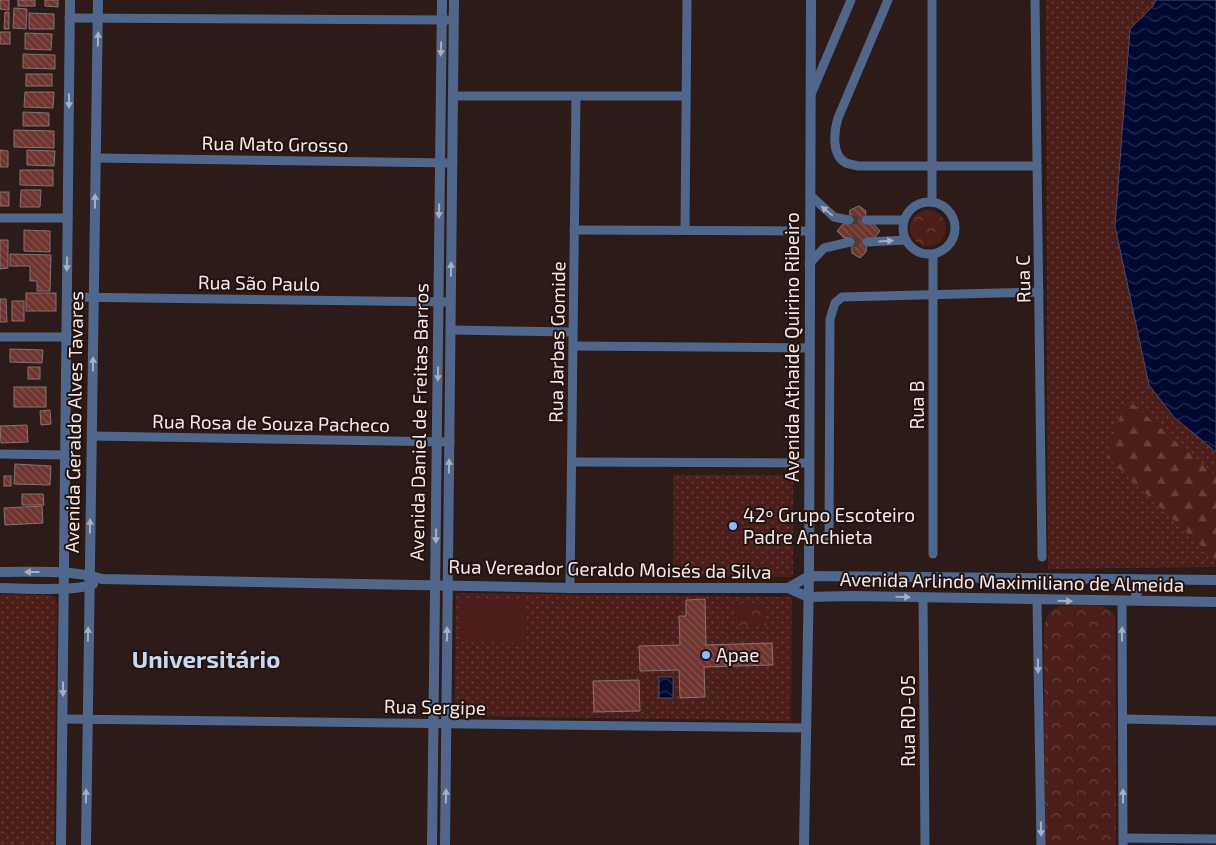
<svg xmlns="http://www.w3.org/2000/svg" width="1216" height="845" viewBox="0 0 1216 845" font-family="'Exo 2',sans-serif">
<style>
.grass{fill:url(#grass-dots)}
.forest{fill:url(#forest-firs)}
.park{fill:url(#park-crowns)}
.pitch{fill:#4d1f1b}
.water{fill:url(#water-waves);stroke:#4a4c68}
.building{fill:url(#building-back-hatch);stroke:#87726f}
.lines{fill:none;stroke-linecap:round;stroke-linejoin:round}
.minor-tunnel{stroke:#4a3a38;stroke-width:9;stroke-dasharray:9 4.5;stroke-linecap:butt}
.minor{stroke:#50678b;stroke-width:9}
.tertiary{stroke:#50678b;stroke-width:10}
.oneway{fill:#abaebe}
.poi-dot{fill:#8eb9fd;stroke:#221210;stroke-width:2}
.labels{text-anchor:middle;stroke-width:4;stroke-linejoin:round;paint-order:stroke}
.street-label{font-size:19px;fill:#f6e9e8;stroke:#221210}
.poi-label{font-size:19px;fill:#f6e9e8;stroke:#221210;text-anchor:start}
.district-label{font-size:24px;font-weight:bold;fill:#c8d8f2;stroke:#221210}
</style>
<defs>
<pattern id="grass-dots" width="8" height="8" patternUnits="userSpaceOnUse" patternTransform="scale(1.25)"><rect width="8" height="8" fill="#4d1f1b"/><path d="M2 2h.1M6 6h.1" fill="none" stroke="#67403c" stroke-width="1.8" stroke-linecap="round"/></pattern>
<pattern id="forest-firs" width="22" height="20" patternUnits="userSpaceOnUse" patternTransform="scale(1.25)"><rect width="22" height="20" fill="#4d1f1b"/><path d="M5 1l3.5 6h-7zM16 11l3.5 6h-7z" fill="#67403c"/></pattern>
<pattern id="park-crowns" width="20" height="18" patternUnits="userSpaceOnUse" patternTransform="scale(1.25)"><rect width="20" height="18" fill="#4d1f1b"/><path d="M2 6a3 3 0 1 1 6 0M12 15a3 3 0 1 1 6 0" fill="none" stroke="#67403c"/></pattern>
<pattern id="water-waves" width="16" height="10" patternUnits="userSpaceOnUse" patternTransform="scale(1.25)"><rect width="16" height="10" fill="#000931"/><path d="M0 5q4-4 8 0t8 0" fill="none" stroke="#262d4f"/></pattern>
<pattern id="building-back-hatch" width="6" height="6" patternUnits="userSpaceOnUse" patternTransform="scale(1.25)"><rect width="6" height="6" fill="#6e342e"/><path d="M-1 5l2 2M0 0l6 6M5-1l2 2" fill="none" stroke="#83514c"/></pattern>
</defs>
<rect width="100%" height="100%" fill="#2c1b19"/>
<g class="grass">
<path d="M1046,0h110l-3,6 21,411 42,35v24l-90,-78 90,162v7l-168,2z"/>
<path d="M673,475h120v102l-120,-1z"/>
<path d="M456,593l336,4 -1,124 -336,-5z"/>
<path d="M0,594l50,1 5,2 2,6 -3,242h-54z"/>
</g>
<path class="forest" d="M1126,398l90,78v84l-109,-103z"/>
<g class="park">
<circle cx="928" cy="228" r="18"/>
<path d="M737,603h29v23l-29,-1z"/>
<path d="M1061,606c15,0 46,-6 54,10l1,229h-71l-1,-217c2,-12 5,-18 17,-22z"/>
</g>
<path class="pitch" d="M462,598l62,1v44l-63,-1z"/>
<g class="water">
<path d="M1156,0h60v452l-42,-35 -25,-32 -34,-159 15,-197 23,-23z"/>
<rect x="659" y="677" width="14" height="21"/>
</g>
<g class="building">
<path d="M0,0h9v10l-9,-1z"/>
<rect x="18" y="0" width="17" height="6"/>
<path d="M45,0h13v7l-13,-1z"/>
<path d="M14,8l13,1 -1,20 -13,-1z"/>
<path d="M5,12h4v17h-5z"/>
<path d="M29,13l25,1v15h-25z"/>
<rect x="0" y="32" width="10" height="12"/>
<path d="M25,33l27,1 -1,16 -26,-1z"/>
<path d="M23,54l32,1v14l-32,-1z"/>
<rect x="26" y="74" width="26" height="12"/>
<path d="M25,92h29l-1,16 -29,-1z"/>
<path d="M23,112l26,1v13h-26z"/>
<path d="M14,130l40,1v17l-40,-1z"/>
<path d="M0,150l8,1v16h-8z"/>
<path d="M27,150l28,1 -1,15 -27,-1z"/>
<path d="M20,170h33v16l-33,-1z"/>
<path d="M21,190h20l-1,17h-20z"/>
<rect x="0" y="192" width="9" height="14"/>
<path d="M859,206l7,5 -1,10h6l9,10 -8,10h-5l-1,11 -6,6 -8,-5 -1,-15h-7l-7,-7 6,-7 6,-1 1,-13z"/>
<path d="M24,230l26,1v21l-26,-1z"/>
<path d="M0,240h8v28l-8,1z"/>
<path d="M10,254l41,1 -1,36h-13v-10h-7v-15h-20z"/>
<rect x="26" y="293" width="30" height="18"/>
<path d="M0,299h6l1,23h-7z"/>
<rect x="12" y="301" width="12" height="20"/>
<path d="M10,349l33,1 -1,13 -32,-1z"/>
<rect x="28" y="367" width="12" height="12"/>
<rect x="14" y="387" width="32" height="20"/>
<path d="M50,410l1,14 -10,1 -1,-14z"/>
<path d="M27,425l1,17 -27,1 -1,-17z"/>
<path d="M15,464l36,2 -1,19 -36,-1z"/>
<rect x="4" y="476" width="7" height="10"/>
<path d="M22,494h21l1,11h-22z"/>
<path d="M42,506l1,17 -38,2 -1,-17z"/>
<path d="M705,599l1,46 66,-2 1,22 -69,2 1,30 -25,1 -1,-28 -39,1 -1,-25 41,-1 -1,-29h7v-16z"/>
<path d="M639,680l1,31 -46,1 -1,-31z"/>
</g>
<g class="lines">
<g class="minor-tunnel">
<path d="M849,220h17"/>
<path d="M850,242h17"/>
</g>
<g class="minor">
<path d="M888,0l-50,118c-4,13 -7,37 8,45 3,1 8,2 12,3h179"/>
<path d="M932,0v202"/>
<path d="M1035,0l7,557"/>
<path d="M69,18l380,2"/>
<path d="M812,92l39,-92"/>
<path d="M453,96h233"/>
<path d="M96,158l357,5"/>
<path d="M810,195l24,22 15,3"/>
<circle cx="929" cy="228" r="26"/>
<path d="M0,218h68"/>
<path d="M866,220h38"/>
<path d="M574,230l235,1"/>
<path d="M685,230l2,-230"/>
<path d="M867,242l39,-2"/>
<path d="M933,255v299"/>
<path d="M809,264l15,-16 26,-6"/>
<path d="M67,297l384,5"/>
<path d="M451,330l122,2"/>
<path d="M0,337h67"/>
<path d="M573,346l236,2"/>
<path d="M92,436l358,6"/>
<path d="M0,454l65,1"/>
<path d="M572,462l237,1"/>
<path d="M829,538l1,-219 5,-16 7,-6 197,-5"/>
<path d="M570,588l6,-492"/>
<path d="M923,598l2,247"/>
<path d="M1037,600l4,245"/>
<path d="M1122,601l1,244"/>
<path d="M63,719l743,9"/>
<path d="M1123,719l93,2"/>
<path d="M1123,838l93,1"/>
</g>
<g class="tertiary">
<path d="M0,572c34,0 70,-3 102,7l468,9h218l20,9 43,-1 365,6"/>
<path d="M0,588c21,0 76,4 93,-4"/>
<path d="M788,588l21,-12 407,4"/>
<path d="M1135,600l5,-20"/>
<path d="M61,845l9,-845"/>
<path d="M86,845l12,-845"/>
<path d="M432,845l10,-845"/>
<path d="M445,845l9,-845"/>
<path d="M804,845l5,-269 2,-576"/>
</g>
</g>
<defs><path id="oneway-solid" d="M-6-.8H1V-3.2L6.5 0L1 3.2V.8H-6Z" transform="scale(1.25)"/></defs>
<g class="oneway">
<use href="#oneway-solid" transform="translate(98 39) rotate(-89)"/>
<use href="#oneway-solid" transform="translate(441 49) rotate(91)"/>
<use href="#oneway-solid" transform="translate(69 101) rotate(90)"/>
<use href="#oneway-solid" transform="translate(95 201) rotate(-89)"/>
<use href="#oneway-solid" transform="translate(439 211) rotate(91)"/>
<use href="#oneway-solid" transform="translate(827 211) rotate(-140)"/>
<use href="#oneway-solid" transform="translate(886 241) rotate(-3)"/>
<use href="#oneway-solid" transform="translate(67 264) rotate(91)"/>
<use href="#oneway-solid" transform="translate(451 269) rotate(-89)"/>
<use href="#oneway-solid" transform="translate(93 364) rotate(-89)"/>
<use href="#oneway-solid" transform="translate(438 374) rotate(91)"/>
<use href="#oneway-solid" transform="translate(449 466) rotate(-89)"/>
<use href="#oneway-solid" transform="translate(90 526) rotate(-89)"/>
<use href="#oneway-solid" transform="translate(436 536) rotate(91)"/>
<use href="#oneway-solid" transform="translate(32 572) rotate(-180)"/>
<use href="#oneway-solid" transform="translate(903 597) rotate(1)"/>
<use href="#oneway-solid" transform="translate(1065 601) rotate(1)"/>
<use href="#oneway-solid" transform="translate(88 634) rotate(-89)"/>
<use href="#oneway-solid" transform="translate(447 634) rotate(-89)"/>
<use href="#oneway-solid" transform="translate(1122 634) rotate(-90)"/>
<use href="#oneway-solid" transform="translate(1038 666) rotate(89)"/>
<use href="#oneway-solid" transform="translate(63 689) rotate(90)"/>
<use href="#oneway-solid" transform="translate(86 796) rotate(-89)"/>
<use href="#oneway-solid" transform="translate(446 796) rotate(-89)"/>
<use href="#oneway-solid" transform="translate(1123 796) rotate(-90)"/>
<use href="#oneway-solid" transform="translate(1041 829) rotate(89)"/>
</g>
<g class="poi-dot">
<circle cx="733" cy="526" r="5"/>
<circle cx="706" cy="655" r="5"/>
</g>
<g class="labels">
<g class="street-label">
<text transform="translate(275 144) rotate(1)" y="7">Rua Mato Grosso</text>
<text transform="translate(1023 279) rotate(-91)" y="7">Rua C</text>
<text transform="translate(259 283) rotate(1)" y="7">Rua São Paulo</text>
<text transform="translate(557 342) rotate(-89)" y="7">Rua Jarbas Gomide</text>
<text transform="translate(792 347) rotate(-90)" y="7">Avenida Athaide Quirino Ribeiro</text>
<text transform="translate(917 405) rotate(-90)" y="7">Rua B</text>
<text transform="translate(74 422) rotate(-89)" y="7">Avenida Geraldo Alves Tavares</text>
<text transform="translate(419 422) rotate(-89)" y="7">Avenida Daniel de Freitas Barros</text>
<text transform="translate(271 423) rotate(1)" y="7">Rua Rosa de Souza Pacheco</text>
<text transform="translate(610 569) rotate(1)" y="7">Rua Vereador Geraldo Moisés da Silva</text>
<text transform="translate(1012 582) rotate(1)" y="7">Avenida Arlindo Maximiliano de Almeida</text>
<text transform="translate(435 707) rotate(1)" y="7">Rua Sergipe</text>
<text transform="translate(908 721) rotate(-90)" y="7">Rua RD-05</text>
</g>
<g class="poi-label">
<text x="743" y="522">42º Grupo Escoteiro<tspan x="743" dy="22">Padre Anchieta</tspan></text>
<text x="716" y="662">Apae</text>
</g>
<g class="district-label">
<text x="206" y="668">Universitário</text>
</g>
</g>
</svg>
